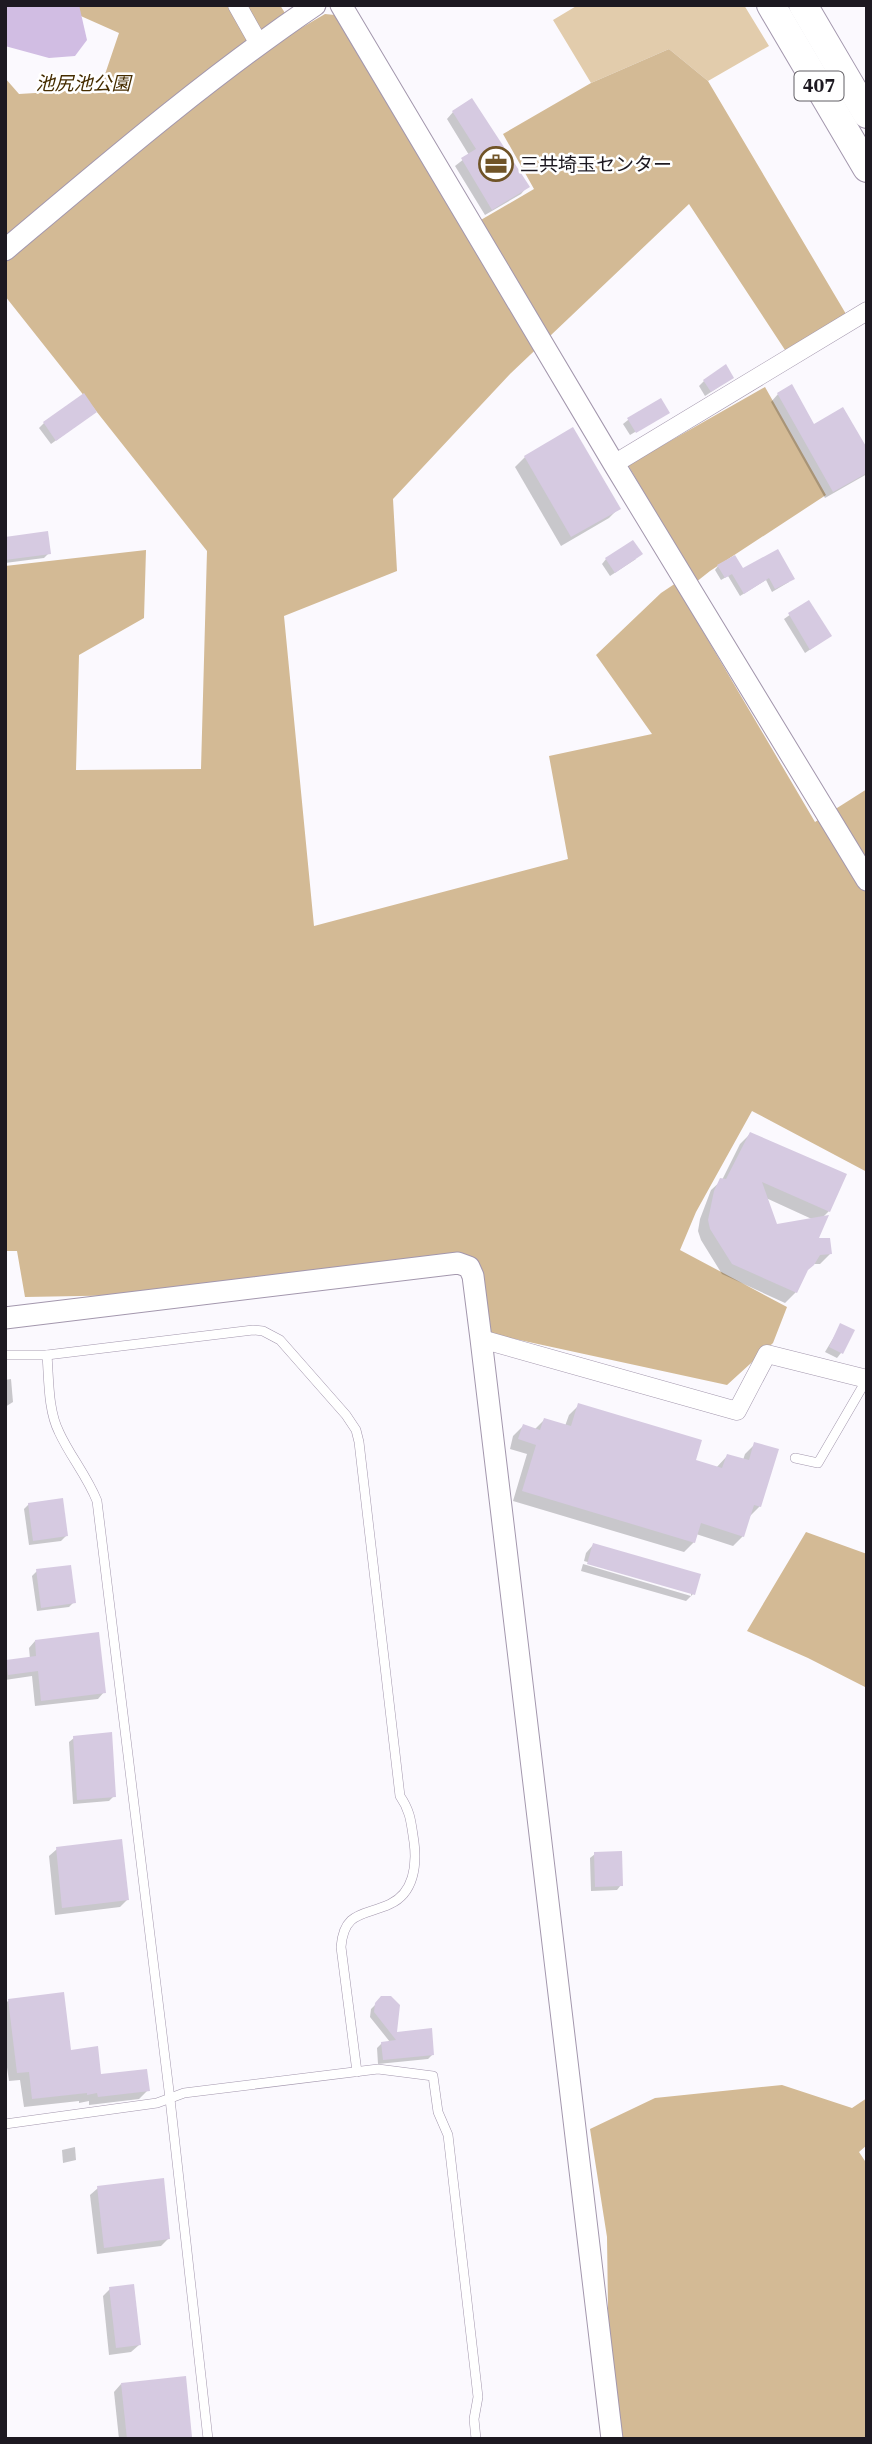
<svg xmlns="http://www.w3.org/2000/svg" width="872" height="2444" viewBox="0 0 872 2444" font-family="'IBM Plex Serif','Noto Sans JP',serif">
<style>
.green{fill:#e2ccac}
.forest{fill:#d3ba95}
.water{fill:#d1bde3}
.shadow{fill:#0003;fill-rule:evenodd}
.building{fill:#d6cae1}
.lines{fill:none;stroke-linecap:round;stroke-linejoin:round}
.service-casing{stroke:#a397ad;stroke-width:10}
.minor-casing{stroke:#a397ad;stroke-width:19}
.tertiary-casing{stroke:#a397ad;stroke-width:23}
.trunk-casing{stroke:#a397ad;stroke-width:30}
.service{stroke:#fff;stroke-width:9}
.minor{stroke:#fff;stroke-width:18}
.tertiary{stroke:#fff;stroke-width:21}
.trunk{stroke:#fff;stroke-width:28}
.labels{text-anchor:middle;stroke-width:5;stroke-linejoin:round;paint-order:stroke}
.shield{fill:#fff;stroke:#615e64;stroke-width:2}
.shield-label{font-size:18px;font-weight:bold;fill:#1d1921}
.park-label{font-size:19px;font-style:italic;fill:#462d00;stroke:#fff}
.poi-label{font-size:19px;fill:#1d1921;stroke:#fff;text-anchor:start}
</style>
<rect width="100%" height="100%" fill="#fbf9fe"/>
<path class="green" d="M578,5h166l25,41 -61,35 -39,-32 -78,34 -38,-63z"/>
<g class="forest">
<path d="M73,5h207l16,26 29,-17 10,1 132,213 67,-39 -31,-55 88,-51 78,-34 39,32 138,233 -61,36 -96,-146 -179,170 -117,125 4,72 -113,45 30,310 254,-67 -19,-103 103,-22 -56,-79 65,-62 30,-20 -63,-108 137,-78 61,108 -116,76 -29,23 134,228 52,-33v383l-115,-61 -56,101 -16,38 107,57 -14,36 -46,42 -240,-52 -14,-75 -338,37 -110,2 -8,-46h-12v-685l141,-16 -2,68 -65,37 -3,115 125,-1 6,-218 -202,-255v-218l14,16 81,-5 19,-56 -45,-20z"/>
<path d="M806,1532l61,22v134l-59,-30 -61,-27z"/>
<path d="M782,2085l70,23 15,-10v47l-8,7 8,12v275h-246l-12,-62 -2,-140 -17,-108 65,-31z"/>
</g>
<path class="water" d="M5,5h74l8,35 -12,16 -26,2 -44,-12z"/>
<g class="shadow">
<path d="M453,112l74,75 -6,7 -36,21 -30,-49 14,-11 -22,-36z"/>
<path d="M732,378l-27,18 -6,-10 5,-5z"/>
<path d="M778,394l36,32 53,25v23l-42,24 -54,-96z"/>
<path d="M95,412l-44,32 -12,-16 5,-5z"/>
<path d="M665,414l-35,21 -7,-11 5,-4z"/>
<path d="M525,457l94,51 -10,10 -48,28 -46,-79z"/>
<path d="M5,539l44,14 -5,5 -39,5z"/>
<path d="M606,559h30l-26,17 -8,-12z"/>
<path d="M718,566l24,4 47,12 -17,10 -6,-12 -26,16 -12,-20 -7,4 -6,-10z"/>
<path d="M808,602l22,34 -25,17 -21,-34z"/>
<path d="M750,1134l95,41 -16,36 -7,7 -5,21 13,15 -10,10h-7l-8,8 -9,20 -11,11 -63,-29 -21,-34 -3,-9 2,-12 11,-29 11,-10 18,-36zM766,1198l48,22 -38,6z"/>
<path d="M841,1325v28l-4,5 -12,-6z"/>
<path d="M11,1379l2,23 -8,5v-27z"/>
<path d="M579,1405l115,56 22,7 11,-12 16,4 2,-6 10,-10 5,62 -10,10 -7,20 -10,10 -37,-12 -2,8 -10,10 -171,-51 14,-47 -17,-5 3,-13 10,-10 11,4 10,-10 21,6 4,-11z"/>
<path d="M29,1504l37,32 -5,5 -32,4 -5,-36z"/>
<path d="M593,1545l106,31 -6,18 -7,7 -105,-30 2,-7 108,32v-4l-107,-31 2,-8z"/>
<path d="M37,1571l37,31 -5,5 -32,4 -5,-35z"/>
<path d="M35,1641l69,51 -6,7 -63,7 -3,-30 -27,4v-18l25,-3 -1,-11z"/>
<path d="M74,1738l40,58 -5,5 -36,3 -4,-62z"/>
<path d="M57,1849l70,51 -7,7 -65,8 -6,-59z"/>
<path d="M595,1854l26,31 -4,5 -26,1 -1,-33z"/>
<path d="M382,1998l13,36 38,20 -5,5 -50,5 -1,-16 5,-5 8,-1 -20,-25 1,-8z"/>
<path d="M9,2000l91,76 48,14 -9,9 -50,6v-4l-10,2v-2l-55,6 -4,-27 -11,1 -4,-27v-50z"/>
<path d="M75,2147l1,13 -13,3 -1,-13z"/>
<path d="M98,2188l71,50 -8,8 -64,8 -7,-59z"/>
<path d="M110,2289l29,56 -8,7 -22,3 -6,-59z"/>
<path d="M121,2384l69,53 -2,2h-69l-5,-47z"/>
</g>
<g class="building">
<path d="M472,98l58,89 -38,23 -31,-52 15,-9 -24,-38z"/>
<path d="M726,364l8,14 -23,14 -8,-12z"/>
<path d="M792,384l22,40 29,-17 24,41v25l-34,19 -56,-99z"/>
<path d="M84,393l13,19 -41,29 -13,-19z"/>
<path d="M661,398l9,15 -34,20 -9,-15z"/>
<path d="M573,427l48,82 -50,28 -47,-81z"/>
<path d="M48,531l3,23 -46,6v-23z"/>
<path d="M633,540l10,14 -28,19 -10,-15z"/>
<path d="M778,549l17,30 -20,10 -6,-11 -25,16 -12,-20 -7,4 -8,-13 18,-10 8,13z"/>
<path d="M809,600l23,36 -22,14 -22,-37z"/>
<path d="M750,1132l97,42 -17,38 -68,-30 15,42 52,-9 -10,23h11l2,16 -12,1 -6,10 -6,5 -11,23 -65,-29 -22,-35 -2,-9 6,-29 6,-13 6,1z"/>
<path d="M840,1323l15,7 -12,24 -14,-7z"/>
<path d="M578,1403l124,37 -6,20 26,8 5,-14 22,6 5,-18 25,7 -18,58 -7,-2 -10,32 -43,-14 -6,20 -173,-52 14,-46 -18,-6 5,-15 17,6 4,-12 27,8z"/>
<path d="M63,1498l5,38 -35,5 -5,-38z"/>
<path d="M593,1543l108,31 -6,21 -108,-31z"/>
<path d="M71,1565l5,38 -35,5 -5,-39z"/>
<path d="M99,1632l7,61 -65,8 -3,-30 -30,4 -2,-15 30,-4 -1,-16z"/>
<path d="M112,1732l4,65 -39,3 -4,-64z"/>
<path d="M122,1839l7,61 -67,8 -6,-61z"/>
<path d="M622,1851l1,35 -28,1 -1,-35z"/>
<path d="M64,1992l7,58 27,-4 3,28 46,-5 3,22 -52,6 -1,-4 -10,2v-2l-55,6 -3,-27 -12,1 -9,-74z"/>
<path d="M381,1996h10l9,9 -3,27 35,-4 2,27 -51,5 -2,-18 15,-2 -22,-28 1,-9z"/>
<path d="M164,2178l6,61 -66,9 -7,-62z"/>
<path d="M134,2284l7,61 -25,3 -7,-61z"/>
<path d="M186,2376l6,61 -65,2 -6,-56z"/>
</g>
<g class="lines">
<g class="service-casing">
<g id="service">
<path d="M5,1355h42l206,-25 10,1 17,9 66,75 10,15 3,12 41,354c11,16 11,27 14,46 3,23 0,51 -24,62 -25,12 -46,6 -49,43l16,125"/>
<path d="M47,1355c2,25 1,55 12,77 11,24 28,44 38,69l73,598 38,340"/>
<path d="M795,1458l23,5 49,-84"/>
<path d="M5,2124l152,-21 27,-10 194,-24 55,7 5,36 10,23 30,262 -4,22 2,20"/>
</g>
</g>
<g class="minor-casing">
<g id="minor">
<path d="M237,5l22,39"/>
<path d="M614,464l253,-153"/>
<path d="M481,1339l256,72 30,-57 100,25"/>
</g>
</g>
<g class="tertiary-casing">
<g id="tertiary">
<path d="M341,5l273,459 253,416"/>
<path d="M5,250c101,-85 201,-171 310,-245"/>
<path d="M5,1318l453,-55 11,4 4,9 8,63 131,1100"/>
</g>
</g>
<g class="trunk-casing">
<g id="trunk">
<path d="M771,5l96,163"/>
<path d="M803,5l64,109"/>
</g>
</g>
<use href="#service" class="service"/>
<use href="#minor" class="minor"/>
<use href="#tertiary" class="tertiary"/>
<use href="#trunk" class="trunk"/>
</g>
<defs>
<g id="office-ring" transform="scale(1.75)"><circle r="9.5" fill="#fff" stroke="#705427" stroke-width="1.5"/><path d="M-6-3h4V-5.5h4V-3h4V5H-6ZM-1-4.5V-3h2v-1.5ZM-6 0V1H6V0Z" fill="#705427"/></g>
</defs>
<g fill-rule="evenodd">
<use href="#office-ring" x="496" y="164"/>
</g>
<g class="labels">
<rect class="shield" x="794.5" y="71.5" width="49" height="29" rx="5"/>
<g class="shield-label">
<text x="819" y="92">407</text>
</g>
<g class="park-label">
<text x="83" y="90">池尻池公園</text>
</g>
<g class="poi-label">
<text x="520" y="171">三共埼玉センター</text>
</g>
</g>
<rect width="872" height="2444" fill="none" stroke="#1d1921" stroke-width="14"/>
</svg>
